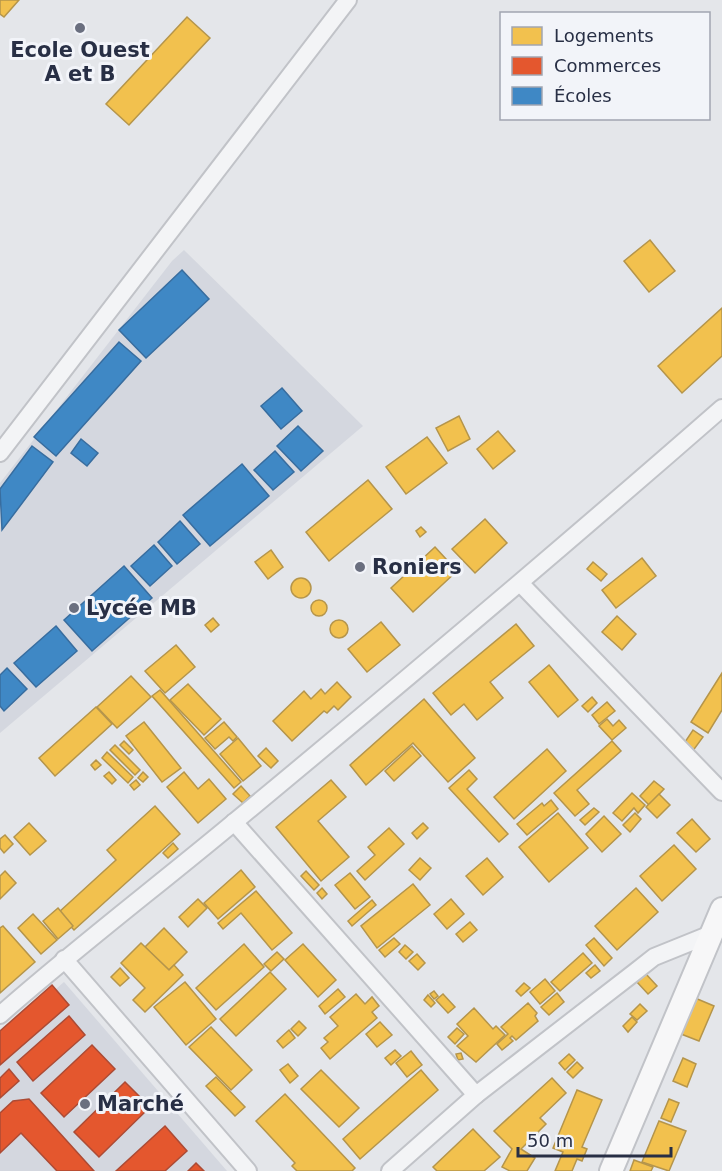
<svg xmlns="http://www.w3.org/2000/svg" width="722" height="1171" viewBox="0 0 722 1171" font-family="'DejaVu Sans',sans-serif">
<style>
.built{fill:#d4d7df}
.homes{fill:#f2c14e;stroke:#b5954b;stroke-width:1.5}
.shops{fill:#e4572e;stroke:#ac4b35;stroke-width:1.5}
.schools{fill:#3f88c5;stroke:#386d9f;stroke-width:1.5}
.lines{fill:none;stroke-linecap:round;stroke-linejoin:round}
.street-casing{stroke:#c1c3c8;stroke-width:20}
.secondary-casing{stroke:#c1c3c8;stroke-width:26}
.street{stroke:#f3f4f6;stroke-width:16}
.secondary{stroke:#f7f7f8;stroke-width:22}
.poi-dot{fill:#6a6f7f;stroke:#f2f4f9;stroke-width:2}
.labels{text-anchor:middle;stroke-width:6;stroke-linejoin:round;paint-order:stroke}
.poi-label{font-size:21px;font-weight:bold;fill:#282f45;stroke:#f2f4f9;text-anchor:start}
</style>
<rect width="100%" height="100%" fill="#e4e6ea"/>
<g class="built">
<path d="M184,250l179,176 -363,307v-250l172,-222z"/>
<path d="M64,982l163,189h-227v-133z"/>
</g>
<g class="homes">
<path d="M0,0h19l-15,17 -4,-3z"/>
<path d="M187,17l23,21 -81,87 -23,-21z"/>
<path d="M650,240l25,31 -26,21 -25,-31z"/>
<path d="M722,308v48l-40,37 -24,-27z"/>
<path d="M459,416l11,23 -22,12 -12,-23z"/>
<path d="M498,431l17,20 -22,18 -16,-20z"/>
<path d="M427,437l20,26 -41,31 -20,-27z"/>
<path d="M368,480l24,29 -63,52 -23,-29z"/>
<path d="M485,519l22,24 -32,30 -23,-24z"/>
<path d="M421,527l5,5 -6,5 -4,-6z"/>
<path d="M435,547l22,24 -44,41 -22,-24z"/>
<path d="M271,550l12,17 -15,12 -13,-17z"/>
<path d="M642,558l14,18 -40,32 -14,-18z"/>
<path d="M593,562l14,12 -6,7 -14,-12z"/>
<circle cx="301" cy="588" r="10"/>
<circle cx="319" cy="608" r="8"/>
<path d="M617,616l19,18 -14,16 -20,-18z"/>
<path d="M213,618l6,7 -8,7 -6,-7z"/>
<circle cx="339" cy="629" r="9"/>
<path d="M381,622l19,23 -33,27 -19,-23z"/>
<path d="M516,624l18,22 -44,36 13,16 -26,22 -13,-16 -13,11 -18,-22z"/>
<path d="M176,645l19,22 -30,26 -20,-22z"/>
<path d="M549,665l29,35 -20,17 -29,-35z"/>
<path d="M722,673v37l-14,23 -17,-11z"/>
<path d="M131,676l20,21 -34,31 -20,-21z"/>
<path d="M337,682l14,15 -13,13 -4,-4 -7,7 -3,-2 -32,30 -19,-20 31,-30 7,8 10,-10 4,5z"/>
<path d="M188,684l33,35 -17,16 -34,-35z"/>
<path d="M160,690l81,92 -7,6 -82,-92z"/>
<path d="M592,697l5,6 -9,9 -6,-6z"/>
<path d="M424,699l51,59 -27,24 -35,-39 -47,42 -16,-20z"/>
<path d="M607,702l8,9 -16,13 -7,-9z"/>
<path d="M96,707l16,17 -57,52 -16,-18z"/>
<path d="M607,719l6,7 6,-6 7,8 -14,12 -13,-14z"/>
<path d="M144,722l37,46 -19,14 -36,-46z"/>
<path d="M224,722l13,15 -4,4 -4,-4 -14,12 -10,-11z"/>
<path d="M693,730l10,7 -11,15 -9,-7z"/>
<path d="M238,738l23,28 -18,15 -23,-27z"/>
<path d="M124,741l9,9 -4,4 -9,-9z"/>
<path d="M612,741l9,10 -44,39 12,14 -14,12 -21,-23z"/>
<path d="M115,745l25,25 -5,5 -25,-25z"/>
<path d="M412,746l9,10 -27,25 -9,-10z"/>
<path d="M266,748l12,13 -7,7 -13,-12z"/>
<path d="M547,749l19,22 -52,48 -20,-22z"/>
<path d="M107,752l26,25 -5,6 -26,-25z"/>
<path d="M96,760l5,5 -6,5 -4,-5z"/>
<path d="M469,770l8,9 -10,10 41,45 -9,8 -50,-54z"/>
<path d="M109,772l7,8 -4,4 -8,-8z"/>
<path d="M143,772l5,5 -5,5 -5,-4z"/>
<path d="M184,772l14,17 11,-10 17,20 -28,24 -31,-36z"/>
<path d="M136,780l4,5 -6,5 -4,-5z"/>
<path d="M331,780l15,17 -28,24 31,36 -28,24 -45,-54z"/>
<path d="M654,781l10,8 -15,16 -9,-9z"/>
<path d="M241,786l9,10 -7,7 -10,-9z"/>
<path d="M632,793l13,12 -7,8 -4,-5 -12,13 -9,-8z"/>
<path d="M659,794l11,11 -13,13 -11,-11z"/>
<path d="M551,800l7,9 -31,26 -10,-11 25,-21 2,3z"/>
<path d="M155,806l25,28 -106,96 -16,-17 58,-53 -9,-10z"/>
<path d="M594,808l5,4 -14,13 -5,-5z"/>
<path d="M558,813l30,35 -39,34 -30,-35z"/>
<path d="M635,813l6,6 -11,13 -7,-7z"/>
<path d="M604,816l17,18 -19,18 -16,-18z"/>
<path d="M692,819l18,20 -14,13 -19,-19z"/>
<path d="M29,823l17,18 -16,14 -16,-18z"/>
<path d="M423,823l5,5 -11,11 -5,-6z"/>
<path d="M389,828l15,16 -39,36 -8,-9 18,-16 -7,-8z"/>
<path d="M5,835l8,9 -9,9 -4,-5v-9z"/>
<path d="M173,843l5,6 -10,9 -5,-5z"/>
<path d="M674,845l22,24 -34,32 -22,-25z"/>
<path d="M420,858l11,10 -11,12 -11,-10z"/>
<path d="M487,858l16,19 -20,18 -17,-19z"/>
<path d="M241,870l14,17 -37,32 -14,-16z"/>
<path d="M5,871l11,12 -16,16v-23z"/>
<path d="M306,871l13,14 -5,5 -13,-14z"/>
<path d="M350,873l20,24 -15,12 -20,-24z"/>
<path d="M413,884l17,21 -53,43 -16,-22z"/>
<path d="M322,888l5,6 -5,5 -5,-6z"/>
<path d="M636,888l22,24 -41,38 -22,-24z"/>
<path d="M256,891l36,42 -20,17 -31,-37 -18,16 -5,-6z"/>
<path d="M198,899l9,9 -19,19 -9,-10z"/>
<path d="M451,899l13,15 -17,15 -13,-15z"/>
<path d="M372,900l4,5 -24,21 -4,-5z"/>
<path d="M58,908l15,18 -15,13 -15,-18z"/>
<path d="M33,914l24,26 -16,14 -23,-26z"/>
<path d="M470,922l7,8 -14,12 -7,-8z"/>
<path d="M3,926l32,36 -35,31v-65z"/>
<path d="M164,928l23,24 -18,18 -24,-23z"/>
<path d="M394,938l6,6 -15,13 -6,-7z"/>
<path d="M594,938l18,20 -8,8 -18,-21z"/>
<path d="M141,943l28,27 5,-5 9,10 -38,37 -12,-12 12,-12 -24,-25z"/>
<path d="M244,944l20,23 -48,43 -20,-22z"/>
<path d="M303,944l33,36 -18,17 -33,-37z"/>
<path d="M405,945l8,7 -7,7 -7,-7z"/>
<path d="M277,952l7,7 -13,12 -7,-7z"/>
<path d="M583,953l9,10 -32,28 -9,-9z"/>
<path d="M417,954l8,9 -7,7 -9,-9z"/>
<path d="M595,965l5,6 -9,7 -5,-5z"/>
<path d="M120,968l9,10 -9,8 -9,-9z"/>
<path d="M270,972l16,17 -50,47 -16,-17z"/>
<path d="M646,974l11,12 -9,8 -11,-12z"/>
<path d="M545,979l10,12 -15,13 -10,-12z"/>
<path d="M185,982l31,37 -30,26 -32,-38z"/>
<path d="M524,983l6,5 -9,8 -5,-5z"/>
<path d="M338,989l7,8 -20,17 -6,-8z"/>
<path d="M434,991l4,5 -4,3 -4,-5z"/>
<path d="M557,993l7,9 -15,13 -8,-8z"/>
<path d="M356,994l9,10 7,-7 7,9 -7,6 5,6 -47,41 -9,-11 7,-6 -4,-4 14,-12 -8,-9z"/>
<path d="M443,994l12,13 -7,6 -12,-13z"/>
<path d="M428,995l7,8 -4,4 -7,-7z"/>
<path d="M695,998l19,8 -15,35 -18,-7z"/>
<path d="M528,1003l9,10 -2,3 3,5 -22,19 -4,-4 -2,2 3,3 -11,9 -5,-6 11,-10 -7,-7z"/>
<path d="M640,1004l7,7 -10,9 -7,-6z"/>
<path d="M474,1008l19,21 3,-3 9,9 -29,27 -19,-16 11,-10 -11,-12z"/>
<path d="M632,1017l5,5 -9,10 -5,-6z"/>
<path d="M299,1021l7,7 -8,8 -7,-7z"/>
<path d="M380,1022l12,13 -15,12 -11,-13z"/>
<path d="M211,1027l41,43 -21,20 -42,-43z"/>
<path d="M457,1028l7,6 -9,10 -7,-7z"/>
<path d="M289,1030l6,8 -12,10 -6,-7z"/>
<path d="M395,1050l6,6 -10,9 -6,-7z"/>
<path d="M411,1051l11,14 -15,12 -11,-14z"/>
<path d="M461,1053l2,6 -5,1 -2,-6z"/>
<path d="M569,1054l6,6 -10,10 -6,-7z"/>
<path d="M683,1058l13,6 -9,23 -14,-6z"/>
<path d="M577,1062l6,6 -10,10 -6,-6z"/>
<path d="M288,1064l10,12 -8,7 -10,-13z"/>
<path d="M321,1070l38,38 -20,19 -38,-38z"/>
<path d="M421,1070l17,20 -78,69 -17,-20z"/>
<path d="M216,1077l29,30 -10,9 -29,-30z"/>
<path d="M552,1078l14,15 -26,25 6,6 -25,25 14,9 -8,13h-17l-8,-4 10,-18 -18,-18z"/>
<path d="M577,1090l25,10 -20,47 5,2 -5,12 -5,-2 -5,12h-17l8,-19 -10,-4z"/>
<path d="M285,1094l70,74 -3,3h-55l-5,-5 3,-3 -39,-42z"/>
<path d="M669,1099l10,4 -8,19 -10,-4z"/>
<path d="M659,1121l27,10 -17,40 -27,-9z"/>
<path d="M473,1129l27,28 -16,14h-47l-4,-4z"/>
<path d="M634,1160l19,7 -2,4h-21z"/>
</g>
<g class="shops">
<path d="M52,985l17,20 -69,60v-34z"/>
<path d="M69,1016l16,19 -52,46 -16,-19z"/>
<path d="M92,1045l23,24 -51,48 -23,-24z"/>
<path d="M9,1069l10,12 -19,17v-20z"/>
<path d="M125,1082l25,25 -51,50 -25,-25z"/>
<path d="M29,1099l65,72h-37l-36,-38 -21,20v-40l13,-12z"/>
<path d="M165,1126l22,25 -22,20h-49z"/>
<path d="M196,1163l8,8h-16z"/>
</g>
<g class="schools">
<path d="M182,270l27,29 -63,59 -27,-28z"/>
<path d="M119,342l22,19 -85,95 -22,-19z"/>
<path d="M282,388l20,23 -21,18 -20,-23z"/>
<path d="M298,426l25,25 -22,20 -24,-25z"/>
<path d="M81,439l17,14 -11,13 -16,-13z"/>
<path d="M32,446l21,16 -51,68 -2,-41z"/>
<path d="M275,451l19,21 -21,18 -19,-20z"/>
<path d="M242,464l27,32 -59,50 -27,-31z"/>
<path d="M180,521l20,23 -23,20 -19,-22z"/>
<path d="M154,545l18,21 -22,20 -19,-20z"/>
<path d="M124,566l28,32 -60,53 -28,-31z"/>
<path d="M56,626l21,25 -41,36 -22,-24z"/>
<path d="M7,668l20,21 -23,22 -4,-5v-31z"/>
</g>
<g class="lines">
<g class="street-casing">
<g id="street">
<path d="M0,453l348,-453"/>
<path d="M521,584l201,208"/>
<path d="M234,822l242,273"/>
<path d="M64,959l184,212"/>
<path d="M0,1015c77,-68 159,-130 238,-196 163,-135 324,-271 484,-411"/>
<path d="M390,1171l86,-76 159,-123 19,-15 57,-23"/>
</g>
</g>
<g class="secondary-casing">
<path id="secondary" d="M611,1171l111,-262"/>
</g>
<use href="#street" class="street"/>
<use href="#secondary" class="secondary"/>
</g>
<g class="poi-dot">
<circle cx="80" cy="28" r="6"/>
<circle cx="360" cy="567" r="6"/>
<circle cx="74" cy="608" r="6"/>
<circle cx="85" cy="1104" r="6"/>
</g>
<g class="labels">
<g class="poi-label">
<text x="80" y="57" text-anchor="middle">Ecole Ouest<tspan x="80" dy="24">A et B</tspan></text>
<text x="372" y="574">Roniers</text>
<text x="86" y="615">Lycée MB</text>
<text x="97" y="1111">Marché</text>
</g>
</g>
<rect x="500" y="12" width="210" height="108" fill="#f2f4f9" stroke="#a1a5b1" stroke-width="1.5"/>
<rect x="512" y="27" width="30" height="18" fill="#f2c14e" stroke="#a1a5b1" stroke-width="1.5"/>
<text x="554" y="42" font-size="18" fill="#282f45">Logements</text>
<rect x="512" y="57" width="30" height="18" fill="#e4572e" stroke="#a1a5b1" stroke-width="1.5"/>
<text x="554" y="72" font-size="18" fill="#282f45">Commerces</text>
<rect x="512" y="87" width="30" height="18" fill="#3f88c5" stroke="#a1a5b1" stroke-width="1.5"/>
<text x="554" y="102" font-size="18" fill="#282f45">Écoles</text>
<path d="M518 1147v9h153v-9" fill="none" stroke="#282f45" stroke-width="3"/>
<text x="527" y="1147" font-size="18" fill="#282f45" stroke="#f2f4f9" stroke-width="4.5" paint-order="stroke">50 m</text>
</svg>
